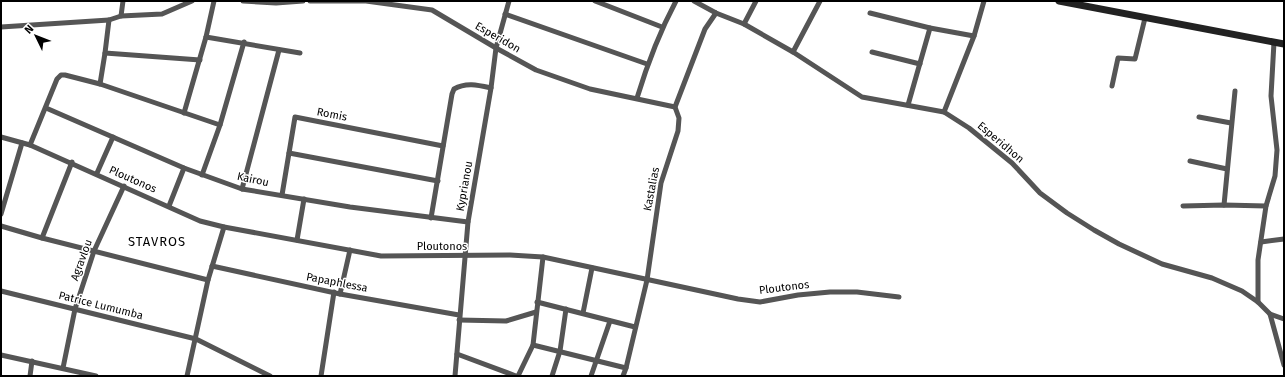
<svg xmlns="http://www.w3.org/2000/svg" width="1285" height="377" viewBox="0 0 1285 377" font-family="'Fira Sans',sans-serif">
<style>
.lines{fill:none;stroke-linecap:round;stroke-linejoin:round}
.street{stroke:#555;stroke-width:5}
.secondary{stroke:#222;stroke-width:7}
.labels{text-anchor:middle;stroke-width:3;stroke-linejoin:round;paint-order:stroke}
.street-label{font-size:11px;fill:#000;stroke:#fff}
.quarter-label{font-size:13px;letter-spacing:1px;fill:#000;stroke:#fff}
</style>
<rect width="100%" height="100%" fill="#fff"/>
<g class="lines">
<g class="street">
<path d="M243,1l33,2 27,-2"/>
<path d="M310,1h56l66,9 64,38 40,22 54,19 85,18"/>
<path d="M595,1l67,26"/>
<path d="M694,1l22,12 28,11 49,28 69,45 82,15 25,16 43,35 28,30 27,20 27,17 25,14 43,20 50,14 30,13 16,11 12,12 14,5"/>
<path d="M870,13l60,15 44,8"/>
<path d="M505,14l142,50"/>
<path d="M121,16l2,-15"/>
<path d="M109,20l-4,33 95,7"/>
<path d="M744,24l12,-23"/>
<path d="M1,27l108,-7 12,-4 41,-2 30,-13"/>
<path d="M206,37l94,16"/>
<path d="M793,52l27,-51"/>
<path d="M872,52l48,12"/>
<path d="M100,84l5,-31"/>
<path d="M1112,86l6,-28 17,1 10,-41"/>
<path d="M637,98c10,-33 22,-65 39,-97"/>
<path d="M908,105l22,-77"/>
<path d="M46,108l138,60 58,21 108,18 118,15"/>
<path d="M944,112l30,-76 10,-35"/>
<path d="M184,113l22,-76 8,-36"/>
<path d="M1199,117l32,6"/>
<path d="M1,137l29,8 170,76 24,6 157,29 129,-1 33,2 195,42 22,3 38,-7 32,-3h27l42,5"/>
<path d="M30,145l27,-66 4,-4h4l35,9 120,41"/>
<path d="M289,153l149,28"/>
<path d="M1190,161l37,8"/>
<path d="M97,173l16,-36"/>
<path d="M202,175l18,-50 24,-83"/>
<path d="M242,189l37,-139"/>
<path d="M282,195l13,-78 148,29"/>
<path d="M1224,205l11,-114"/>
<path d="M169,206l15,-38"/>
<path d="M1183,206l41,-1 42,1"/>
<path d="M1,214l21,-71"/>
<path d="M431,218l21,-124 2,-5c12,-7 24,-4 37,-1"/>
<path d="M1,226l41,12 166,42"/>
<path d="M42,238l30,-76"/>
<path d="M297,240l7,-41"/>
<path d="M1261,242l23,-3"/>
<path d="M212,266l128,28 119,21"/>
<path d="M1,291l195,48 74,37"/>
<path d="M340,294l10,-44"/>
<path d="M537,302l98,25"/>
<path d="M1258,302v-42l8,-54 9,-30 2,-26 -6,-54 3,-54"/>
<path d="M583,313l9,-45"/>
<path d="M1270,314l14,51"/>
<path d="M459,320l47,1 30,-9"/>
<path d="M533,345l93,23"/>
<path d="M457,354l59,22"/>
<path d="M1,355l95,21"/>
<path d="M63,368l12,-59 19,-58 30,-65"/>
<path d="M30,376l2,-15"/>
<path d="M187,376l21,-96 16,-53"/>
<path d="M321,376l13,-84"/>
<path d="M455,376l13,-154 23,-134 5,-40 13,-47"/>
<path d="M518,376l15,-31 10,-88"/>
<path d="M552,376l8,-25 6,-42"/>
<path d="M591,376l19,-55"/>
<path d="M623,376l3,-8 21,-88 14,-97 17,-52 1,-13 -4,-11 30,-78 11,-16"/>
</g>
<path class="secondary" d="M1059,1l225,43"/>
</g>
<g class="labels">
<g class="street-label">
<text transform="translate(498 37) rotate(30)" y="4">Esperidon</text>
<text transform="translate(332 114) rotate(11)" y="4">Romis</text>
<text transform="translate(1001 142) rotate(40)" y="4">Esperidhon</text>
<text transform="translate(133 179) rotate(24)" y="4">Ploutonos</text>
<text transform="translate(253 179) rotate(12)" y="4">Kairou</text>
<text transform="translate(464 186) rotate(-80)" y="4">Kyprianou</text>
<text transform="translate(651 189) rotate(-79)" y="4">Kastalias</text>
<text x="442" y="250">Ploutonos</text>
<text transform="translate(81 260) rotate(-70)" y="4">Agravlou</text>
<text transform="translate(337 282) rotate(11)" y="4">Papaphlessa</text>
<text transform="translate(784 287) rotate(-7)" y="4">Ploutonos</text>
<text transform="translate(101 305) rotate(14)" y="4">Patrice Lumumba</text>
</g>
<g class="quarter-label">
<text x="157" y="246">STAVROS</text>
</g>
</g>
<rect width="1285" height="377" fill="none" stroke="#000000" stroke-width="4"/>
<g transform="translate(36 36) rotate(313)" stroke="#ffffff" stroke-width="3" paint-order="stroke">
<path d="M0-3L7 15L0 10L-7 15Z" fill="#000000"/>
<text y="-6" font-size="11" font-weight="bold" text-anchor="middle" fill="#000000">N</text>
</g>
</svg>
